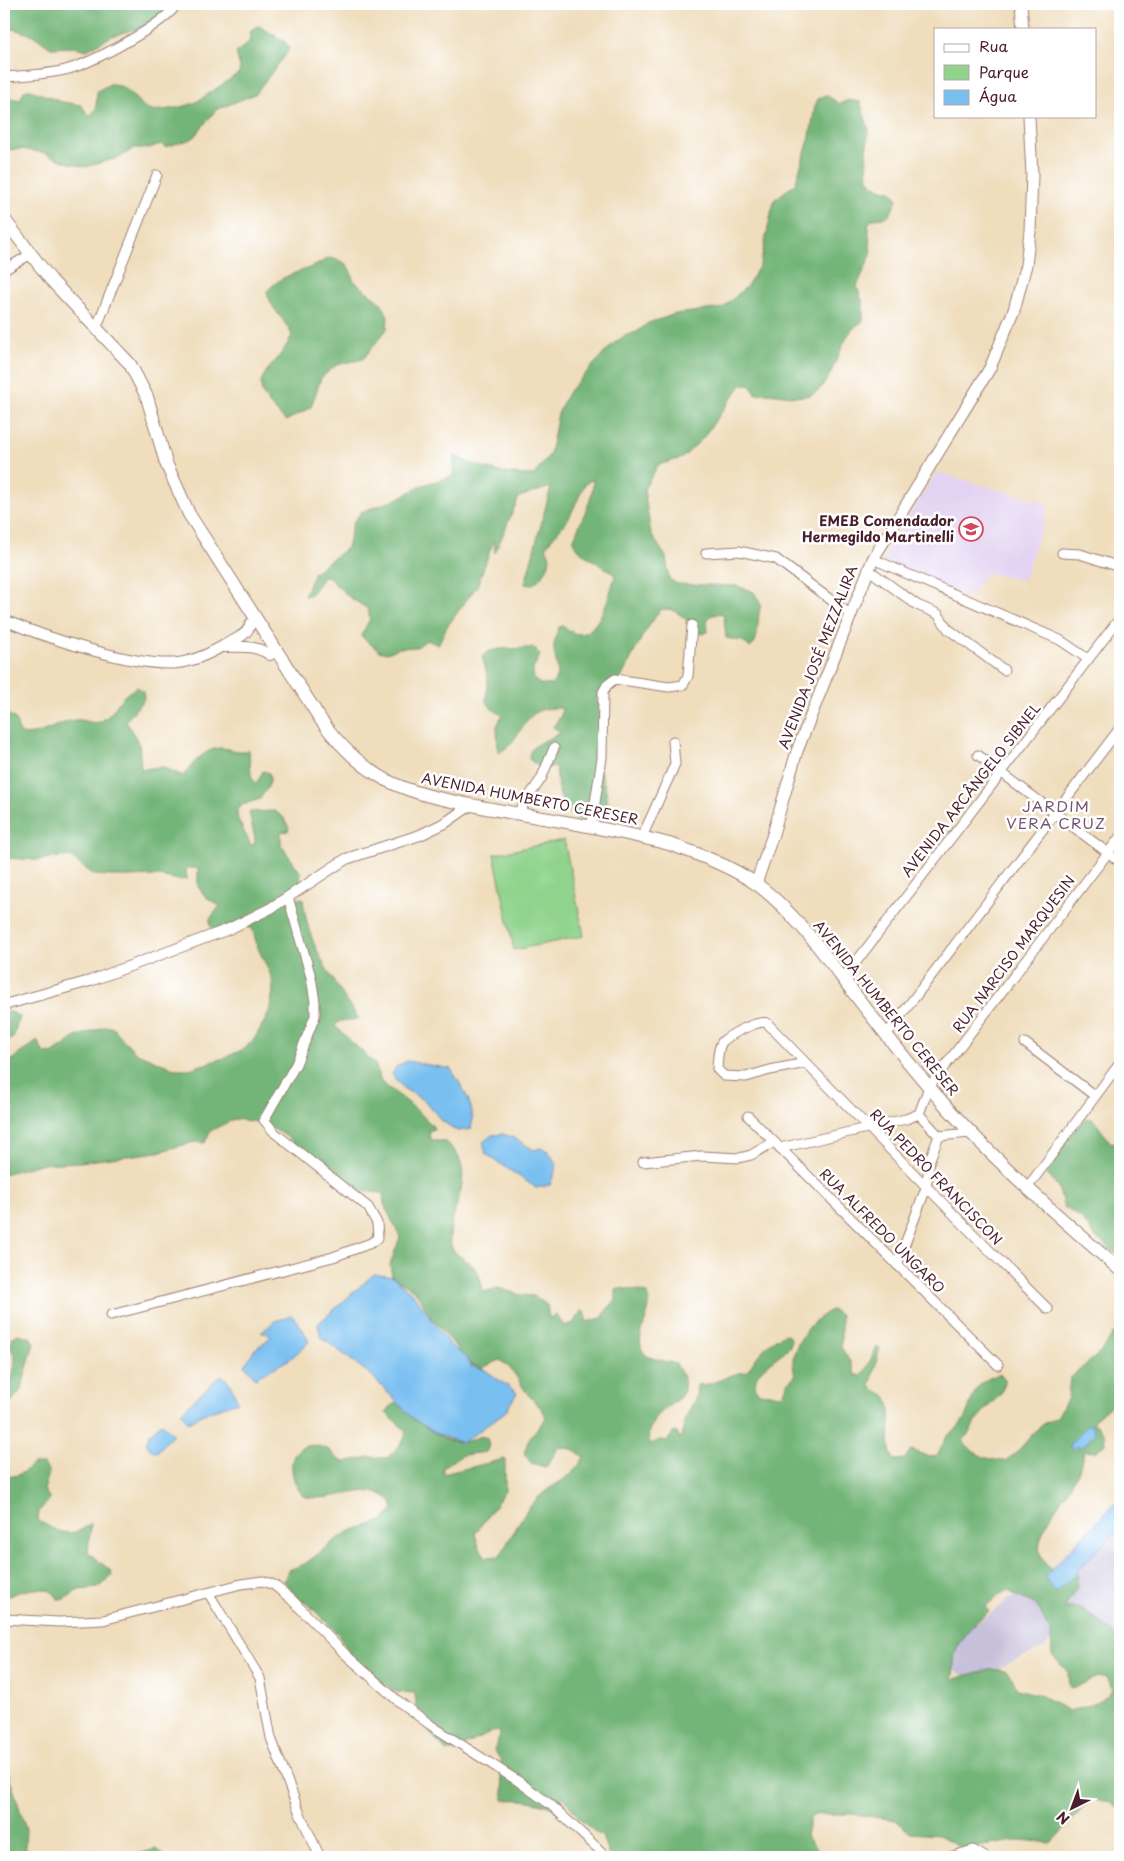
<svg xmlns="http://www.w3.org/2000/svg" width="1124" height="1861" viewBox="0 0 1124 1861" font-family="'Playpen Sans',sans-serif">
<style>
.built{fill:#e3d3f2}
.industrial{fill:#c6c0da}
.green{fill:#8fd38c;stroke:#6c795c}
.forest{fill:#73b578;stroke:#5e6a52;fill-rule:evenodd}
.water{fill:#79c0f1;stroke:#62708e}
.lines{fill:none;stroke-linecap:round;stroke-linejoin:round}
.minor-casing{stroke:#9c7e74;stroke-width:11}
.tertiary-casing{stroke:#9c7e74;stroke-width:12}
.secondary-casing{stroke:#9c7e74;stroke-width:13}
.primary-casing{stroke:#9c7e74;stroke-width:14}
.minor{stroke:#fff;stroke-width:9}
.tertiary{stroke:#fff;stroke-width:10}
.secondary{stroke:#fff;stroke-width:11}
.primary{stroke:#fff;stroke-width:12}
.labels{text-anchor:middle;stroke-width:5;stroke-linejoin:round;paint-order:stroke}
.poi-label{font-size:14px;font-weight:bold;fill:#4a1f2b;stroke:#fff;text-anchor:end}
.street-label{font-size:14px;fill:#4a1f2b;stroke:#fff}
.neighbourhood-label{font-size:15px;letter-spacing:1px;fill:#745570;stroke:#fff}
</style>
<rect width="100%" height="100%" fill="#fff"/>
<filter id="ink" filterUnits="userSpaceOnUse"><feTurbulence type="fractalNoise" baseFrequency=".02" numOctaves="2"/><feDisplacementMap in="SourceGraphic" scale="10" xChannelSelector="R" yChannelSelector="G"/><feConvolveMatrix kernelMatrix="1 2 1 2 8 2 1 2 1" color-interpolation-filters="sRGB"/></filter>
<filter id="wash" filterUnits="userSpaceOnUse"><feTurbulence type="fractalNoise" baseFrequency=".0096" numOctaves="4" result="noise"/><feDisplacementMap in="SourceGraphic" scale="20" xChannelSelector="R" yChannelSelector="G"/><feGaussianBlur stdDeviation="1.12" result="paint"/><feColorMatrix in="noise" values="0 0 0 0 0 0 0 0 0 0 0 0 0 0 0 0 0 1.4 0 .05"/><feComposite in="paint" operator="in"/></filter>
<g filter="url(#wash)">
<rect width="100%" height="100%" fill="#efddbc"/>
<path class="built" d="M937,472l112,32 -25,76 -39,-7 -15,25 -87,-37 2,-8z"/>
<path class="industrial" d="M1120,1496v148l-42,-36 -33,39 -70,32 -27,-10 -6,-20 102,-75z"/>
<path class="green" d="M564,840l20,96 -70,14 -20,-96z"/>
<g class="forest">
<path d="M4,4h173l-28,21 -37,11 -25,14 -12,-3 -24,1 -18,-13 -20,-6 -9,3z"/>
<path d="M259,26l26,16 4,5 -2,6 -32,41 -39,16 -24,29 -27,8 -4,-3 -12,4h-15l-13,9 -36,10 -22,-6 -18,-8 -24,-4 -17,1v-46l7,-6 9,2 4,-9 4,-2 34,13 19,3 6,8 4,2 5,-6 1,-18 13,-7c22,0 24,22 42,26 9,2 34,-4 43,-7l44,-30 1,-6 -4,-14 13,-11 2,-11 4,-4z"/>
<path d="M826,95l14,9 8,-4 12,2 9,28 -3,20 2,29 6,7 19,6 4,7c-6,16 -8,20 -25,20l-4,6 3,30 -14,31 6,18v17c-4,3 -9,6 -12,10 -13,16 -20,58 -41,64 -18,5 -36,-5 -54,-1l-7,-10h-7l-40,55 -20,19 -24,7 -14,24 7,45 15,23 3,22 8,5 60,2 17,6 7,13c-5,12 0,36 -11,43l-7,-7 -17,-3 -2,-21 -3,-4 -11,3 -3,5 1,11 -6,2c-12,-5 -22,-30 -42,-24l-17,25 -25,49 -12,10 -11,5 12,16c-3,13 -10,32 -9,45 1,16 19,45 3,59 -4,4 -9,3 -14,3 -26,-5 -30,-33 -31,-55h-17l-10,-8c-1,-17 21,-18 32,-27l-8,-5 8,-11 1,-8c-9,0 -20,0 -27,5 -14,9 -20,35 -37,39l-1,-26 5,-11 -10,-6 -6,-8 2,-24 -6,-20c10,-13 37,-6 51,-10l7,8 -7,14v10l7,5 11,1c13,-12 2,-26 3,-40 1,-6 3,-12 4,-17l4,-2c6,3 11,8 18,8 19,0 32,-45 35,-59 -13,-11 -33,-18 -42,-33 6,-21 21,-40 20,-63l-8,5 -16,34 -23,28c0,3 2,5 3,8 4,11 -9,27 -18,31l-6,-1 26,-97 -32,10 -24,56 -1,-13 -17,46 -31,42 -8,17 -11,-5 -10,7 -18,1 -12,5 -8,-2 -18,-15 9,-17 -2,-10 -19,-12 -22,-21h-3l-13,18 -7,2 10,-24 33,-24 6,-25 8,-11 34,-12 28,-15 30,-9 1,-20c29,12 48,20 80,19l16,-21 8,-40 6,-14 6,-10 42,-45 12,-9 13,-4 11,-9 28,-9 47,-6 24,-22 13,-21 14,-65 21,-16 15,-47 5,-31 3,-7z"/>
<path d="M328,258c17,2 22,7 25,22l29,24 6,12 -1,13 -24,30 -27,6 -15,13 -10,29 -25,14c-50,-46 -13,-43 6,-86 -8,-18 -21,-24 -25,-44 22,-23 40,-17 61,-33z"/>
<path d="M137,687l6,4 1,8 -18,22 13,23 2,25 22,-2 20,9c9,-11 21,-28 38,-28 10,1 17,5 28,2l2,25 3,7 3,1 6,-12 6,2c4,10 -4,18 -9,26l-18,6 -5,6 1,9 13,25h3l1,-6 -6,-27 26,-1 9,7 5,10 -1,3 -7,1v13l20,28 -1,9 -7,13 2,4 8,-1c4,47 30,83 56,121l-19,2 -5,5 40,38 6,18 29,22 22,21 2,4 -5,2 1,8 6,2h8c40,29 3,68 6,101 2,13 16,16 24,25 6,7 7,16 9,25l15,-4 23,7 13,1 13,9 2,13 8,-3 7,11 9,-3 10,-13 3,3v9l16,-4 6,-10 8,-7v-13l21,2 10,3c10,18 -18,46 -1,62 6,5 22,6 30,9 26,41 -16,34 -26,65 -2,6 -2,10 1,15l9,-4 7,1 7,-9 4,1 1,5 2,-1 6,-22 9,-18 1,-12c19,1 30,-12 50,-13 10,-16 20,-31 39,-38l5,4 -1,8c-11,13 -45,26 -32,47l25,2 5,-13 7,-6c-1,-5 -2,-11 -2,-16 1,-18 23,-45 39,-50l9,6v31l10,16 4,12h5l5,-4 12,-24 3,1 -10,38c5,7 15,5 18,14 7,19 -5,40 6,60l11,-1 7,-9 17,7 8,-1c4,-6 5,-12 9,-18 3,-5 11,-8 14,-13 16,-21 6,-41 40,-51l5,6 -4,14 -18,18 -20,29c7,13 28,20 42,20l10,-7 26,-29 16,-8 11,-19 2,-20 30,-25 13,-19 7,-6v69l-27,24 11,13 1,9 -9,9 -12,-1c-2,6 -3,13 -5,19 -8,21 -45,60 -39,83 3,11 12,18 20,24l15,-5 3,3 -1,12 -13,21h18l38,30v172l-9,-8 -17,-3 -11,9 -32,35 -30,-3 -57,9 -25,-14 -29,-2 -14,-13 -44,-6h-37l-5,5 -4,16 16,22h-213l-7,-21c-17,-9 -28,-23 -38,-39l-3,1 -4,12c-19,-9 -34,-11 -54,-10v-14l-4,-18 3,-7 -8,-10 6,-16 -1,-4 -7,1 -39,19h-7l-17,-19 -7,-18 -6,-6 -1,-15 -19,-1 -42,-31 -16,-27 -29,-29 -15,-11 -10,-13 5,-11c7,-3 16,-5 21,-10 14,-10 25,-22 41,-29 16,-7 35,-6 43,-23 -15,-35 -61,-2 -91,-12 -19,-23 -15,-61 22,-48 8,3 11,12 19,14l25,-5 18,1c5,-5 24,-20 17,-29 -2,-2 -14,-12 -18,-16l3,-6 7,-4c19,12 40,40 66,39 6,0 13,-4 19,-6l6,2 2,8 -3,6 -23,3 -20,12v7l62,-15v32l-30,43 4,13 7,10 14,-1c13,-22 25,-50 47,-66 17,-11 26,-14 37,-33l-12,-8 -13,-2 -13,20 -15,-4 -7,-10 5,-14 17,-21c-3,-12 -12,-15 -19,-25 -10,-14 -12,-23 -27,-33l-18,8 -11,-3 -40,-48 -16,-26 -23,-15 -2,-11 10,-28 -16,-33 -1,-11 -30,-3 -70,-56 -24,-12 -25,-3 -24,12 -5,12 -11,-1 -36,10 -78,10 -40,2 -36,10v-115l6,4c6,-10 19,-13 27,-23l6,12 9,2 24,-17 31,-11 6,2 22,24 40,17h14l35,-11 20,-9 11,-11 14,-25 4,-22 -1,-13 -14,-30 -6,-20c-15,-4 -30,10 -42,-2v-7l10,-13 -14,-9 -8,-10v-19h-12l1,11 -9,1 -18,-4 -30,1 -36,-2 -25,-19 -31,4 -34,-2v-142l4,-2 7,5 5,14c13,7 39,-11 55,-13 9,-2 17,6 26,1 12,-6 15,-17 23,-25 4,-4 9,-6 13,-9zM1009,1591c10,8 20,8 28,16 7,7 6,17 14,24l1,24 16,17 1,15 6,1c10,-5 22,-14 33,-10l4,11c-7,14 -29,18 -43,22l-29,-16 -23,-6c-2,-4 -4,-11 -8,-15 -10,-11 -43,2 -55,5l-2,-1c3,-9 1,-15 3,-24 3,-17 22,-32 34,-43l-3,-5 15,-12z"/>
<path d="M4,1011l8,1 7,5 -6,21 -9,5z"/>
<path d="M1086,1119h7l18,24 9,-2v117l-24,-21 -15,-19 -17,-11 -6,-20 -12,-14 1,-5 31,-43z"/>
<path d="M18,1334l12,3 4,6 -13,47 -17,20v-20l4,-2c3,-14 13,-27 2,-40l3,-11z"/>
<path d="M33,1464h11l5,9 -5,17 6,9 -11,12 -1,9c19,13 35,19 53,3l-3,29 23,19 1,4 -14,13 -19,2 -17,10 -4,-1c-8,-18 -39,-8 -54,-1v-122c13,2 19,-3 29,-12z"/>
<path d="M4,1765l4,7 18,57 -1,16 3,12h-24z"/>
<path d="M156,1849l10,8h-94l25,-7 12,5 33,-2z"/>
</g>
<g class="water">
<path d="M407,1061l44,8c11,18 26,38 20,60l-14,2 -16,-11 -16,-19 -22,-13 -11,-13 4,-8z"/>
<path d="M503,1134l11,4 20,12 6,-2 8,3 9,14 -7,20 -14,3 -50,-34 -3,-12 9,-7z"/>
<path d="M374,1274l19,3 20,17 38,52 15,11 4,9 15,4 32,23 -12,19 -43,31 -25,-9 -25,-16 -41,-43 -50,-38 -3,-13z"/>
<path d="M292,1315l10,13 7,14 -19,17 -35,19 -10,-13 9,-15 17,-13 -3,-4h-7l14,-12z"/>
<path d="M221,1375l9,8 8,19 -28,9 -22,11 -7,-10z"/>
<path d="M162,1423l11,11 -16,18 -7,-3 -4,-6 4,-10z"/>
<path d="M1092,1424l3,9 -13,15 -5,-2 -4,4 -4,-5 18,-19z"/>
<path d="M1120,1499v30c-23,19 -42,43 -64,64l-8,-9 -2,-8z"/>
</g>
</g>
<g filter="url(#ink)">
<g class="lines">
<g class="minor-casing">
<g id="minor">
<path d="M4,77c21,-2 41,-2 61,-7 25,-6 99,-45 112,-66"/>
<path d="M4,270l27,-16"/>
<path d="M96,329l61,-154"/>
<path d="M706,553l33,-2 37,8 75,56"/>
<path d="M1062,553l18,1 40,13"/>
<path d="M873,559l187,81 28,19"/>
<path d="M869,570l48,35 21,9 10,15 56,41"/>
<path d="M978,755l142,107"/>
<path d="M517,814l24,-35 13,-31"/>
<path d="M591,828l11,-70 1,-66 4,-7 8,-6 54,8 14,-2 5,-9 4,-51"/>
<path d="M642,837l33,-73 -2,-23"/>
<path d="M843,979l277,-361"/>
<path d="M886,1035l234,-307"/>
<path d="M1025,1043l70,53"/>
<path d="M806,1063l-36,7 -24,7 -22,-1 -7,-7c1,-8 0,-20 5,-27 7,-7 37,-23 45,-19 93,96 186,192 281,286"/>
<path d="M919,1114l20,22"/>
<path d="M748,1116l250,249"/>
<path d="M939,1136l31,-3"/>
<path d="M780,1148l126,-29 13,-5 10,-27 191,-250"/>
<path d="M643,1162l59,-6 37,2 12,-3 23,-13"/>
<path d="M1027,1188l93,-125"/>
<path d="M897,1265l29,-77 4,-29 9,-23"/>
<path d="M111,1315l222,-58 38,-14 7,-5 -1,-15 -9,-16 -93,-74 -11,-13 32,-56 19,-48v-14l-4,-25 -23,-80"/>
<path d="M209,1594l51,84 11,60 29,76 20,43"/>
<path d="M4,1619l55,3 44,-2 138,-36 22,-3 11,4 17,14 54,55 53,47 34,25 86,55 33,24 56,52"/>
<path d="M950,1857l23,-7 12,7"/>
</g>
</g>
<g class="tertiary-casing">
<g id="tertiary">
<path d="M4,620c40,17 133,48 174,43 18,-2 35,-11 50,-20 8,-4 21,-9 22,-19"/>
<path d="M222,647c17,0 33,-3 48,8"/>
<path d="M4,1005l86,-24 139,-52 42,-21 75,-49 74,-24 25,-12 26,-18"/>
</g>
</g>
<g class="secondary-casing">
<g id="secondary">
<path d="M1021,4l2,25"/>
<path d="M756,884l17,-50 24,-83 76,-192 117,-191 24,-58 12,-45 4,-34 2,-56 -3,-59"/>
</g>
</g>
<g class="primary-casing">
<path id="primary" d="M4,219l47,61 79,84 17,33 19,66 23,51 132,206c18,25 39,46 67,61 30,15 65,20 98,27 61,11 123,20 183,36 30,10 62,22 89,41 38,29 66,69 95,107 29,38 59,76 91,112 54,60 115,113 176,166"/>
</g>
<use href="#minor" class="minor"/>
<use href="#tertiary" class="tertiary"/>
<use href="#secondary" class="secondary"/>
<use href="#primary" class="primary"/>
</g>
</g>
<defs>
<g id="school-ring" transform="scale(1.25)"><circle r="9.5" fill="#fff" stroke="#d1495b" stroke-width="1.5"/><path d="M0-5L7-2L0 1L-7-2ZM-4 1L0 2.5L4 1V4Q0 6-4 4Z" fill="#d1495b"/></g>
</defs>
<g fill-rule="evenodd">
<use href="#school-ring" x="971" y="529"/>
</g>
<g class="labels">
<g class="poi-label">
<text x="954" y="526">EMEB Comendador<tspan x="954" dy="16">Hermegildo Martinelli</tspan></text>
</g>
<g class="street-label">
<text transform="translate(818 657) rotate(-69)" y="5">AVENIDA JOSÉ MEZZALIRA</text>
<text transform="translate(971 790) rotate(-52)" y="5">AVENIDA ARCÂNGELO SIBNEL</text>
<text transform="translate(530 799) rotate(11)" y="5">AVENIDA HUMBERTO CERESER</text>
<text transform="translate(1014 954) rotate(-53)" y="5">RUA NARCISO MARQUESIN</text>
<text transform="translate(886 1008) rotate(51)" y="5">AVENIDA HUMBERTO CERESER</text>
<text transform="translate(936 1177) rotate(46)" y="5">RUA PEDRO FRANCISCON</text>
<text transform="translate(882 1231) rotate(45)" y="5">RUA ALFREDO UNGARO</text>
</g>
<g class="neighbourhood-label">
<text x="1056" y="812">JARDIM<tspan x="1056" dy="17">VERA CRUZ</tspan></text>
</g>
</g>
<rect width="1124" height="1861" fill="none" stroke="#fff" stroke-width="20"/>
<rect x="934" y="28" width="162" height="90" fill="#ffffff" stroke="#b7a5aa"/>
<rect x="944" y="44" width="25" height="8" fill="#ffffff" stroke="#b7a5aa"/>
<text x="979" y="52" font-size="15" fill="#4a1f2b">Rua</text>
<rect x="944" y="65" width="25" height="15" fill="#8fd38c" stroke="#b7a5aa"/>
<text x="979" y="78" font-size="15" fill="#4a1f2b">Parque</text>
<rect x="944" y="90" width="25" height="15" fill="#79c0f1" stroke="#b7a5aa"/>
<text x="979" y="102" font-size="15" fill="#4a1f2b">Água</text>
<g transform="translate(1072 1808) rotate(222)" stroke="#ffffff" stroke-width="4" paint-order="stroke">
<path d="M0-4L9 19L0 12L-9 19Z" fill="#4a1f2b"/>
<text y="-8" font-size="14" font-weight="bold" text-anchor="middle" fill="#4a1f2b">N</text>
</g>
</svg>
